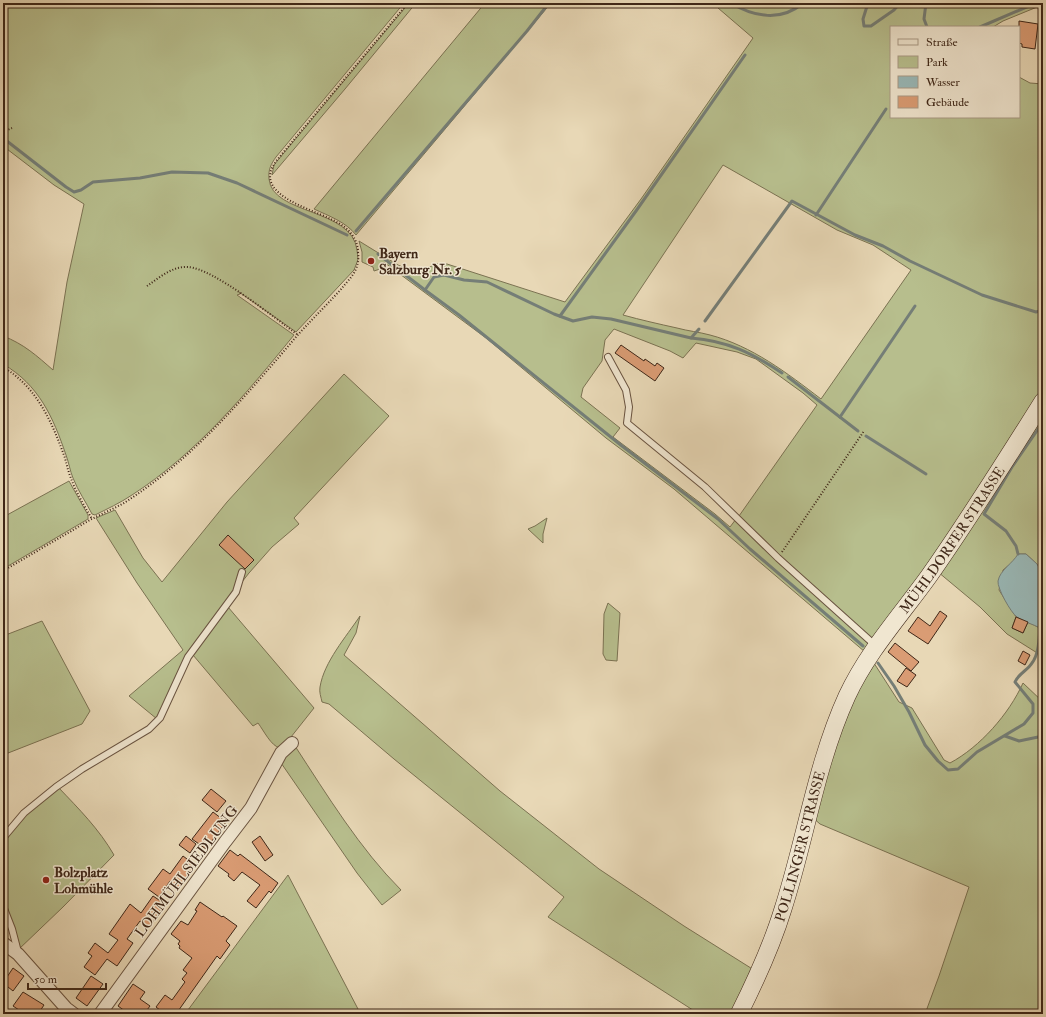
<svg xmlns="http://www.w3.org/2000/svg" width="1046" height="1017" viewBox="0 0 1046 1017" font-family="'IM FELL Double Pica',serif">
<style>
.green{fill:#b7be8d;stroke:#7b7252;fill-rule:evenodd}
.water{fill:#99b8b7;stroke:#757e77}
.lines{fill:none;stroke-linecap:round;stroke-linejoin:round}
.stream{stroke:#757e77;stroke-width:3}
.building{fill:#da9c74;stroke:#3f2718}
.lane-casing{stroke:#695340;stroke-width:8}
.street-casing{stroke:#695340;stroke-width:14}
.secondary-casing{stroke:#3f2718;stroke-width:18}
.path{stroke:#3f2718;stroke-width:2;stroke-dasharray:1 2;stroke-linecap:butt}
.lane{stroke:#f0e6d0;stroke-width:6}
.street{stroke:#f0e6d0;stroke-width:12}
.secondary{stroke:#f0e6d0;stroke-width:17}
.poi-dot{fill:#8f2418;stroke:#f0e6d0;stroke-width:1.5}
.labels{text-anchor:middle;stroke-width:3;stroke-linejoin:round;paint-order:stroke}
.poi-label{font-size:14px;font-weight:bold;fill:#3f2718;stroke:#f0e6d0;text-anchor:start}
.street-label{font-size:14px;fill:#3f2718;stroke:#f0e6d0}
</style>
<rect width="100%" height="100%" fill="#e8d8b6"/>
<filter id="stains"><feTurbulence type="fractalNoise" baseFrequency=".005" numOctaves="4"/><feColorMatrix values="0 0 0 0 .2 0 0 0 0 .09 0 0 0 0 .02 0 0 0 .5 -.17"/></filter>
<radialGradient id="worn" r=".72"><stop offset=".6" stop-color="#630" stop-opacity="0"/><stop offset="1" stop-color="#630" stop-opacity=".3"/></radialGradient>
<g class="green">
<path d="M3,3h401l-128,154c-5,7 -8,13 -7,22 3,36 83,29 88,71 0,3 1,6 1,9 -1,4 -3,8 -4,11l-58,62 -57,-40 1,2 -3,1 57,40c-48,59 -97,118 -162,160 -12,8 -25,14 -37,20l-3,-1c-6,-12 -14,-23 -19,-36 -3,-7 -4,-15 -7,-23 -13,-38 -27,-70 -63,-91v-28c21,8 34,20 50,34l14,-88 17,-78 -30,-19 -51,-39z"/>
<path d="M409,3h7l-71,86 -73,86 2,-10 4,-5z"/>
<path d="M485,3h66l-195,232c-10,-13 -27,-19 -42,-26z"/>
<path d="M723,3h320l-1,2 -39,16 -10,6h-102v90h128v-40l11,6 13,1v306l-73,115 -35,51 -63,83 -4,-2 -104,-96 -25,-25 78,-111 -14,-12 -47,-34 -19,-7 -41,-9 -13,15 -13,-7 -56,-22 -9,11 -3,21 -19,27 -2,9 39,31 -7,9 102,77 15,13 6,-8 132,123 1,3 -4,7 -191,-163 -68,-51 -120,-100 -101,-75h-2l-3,6 -6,2 -1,-4 -11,-5v-10l-3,-11 39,24 20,9 17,-10h12l118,38 76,-103 112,-161 -35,-30zM723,165l114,65 36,15 38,25 -90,129c-34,-26 -69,-53 -111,-64 -11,-3 -22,-4 -33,-7 -18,-4 -36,-8 -54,-13z"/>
<path d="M344,374l45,42 -95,102 5,6 -27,23 -23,26 -40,51 -29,43 -18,45 -5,7 -28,-23 54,-46 -46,-67 -41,-65 19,-8 28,48 19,24 65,-80z"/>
<path d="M1043,410v165l-6,-11 -11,-10h-7l-5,7 -11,9 -4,20 17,27 -4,11 11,5 5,-11 12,6 3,-2v28l-1,2 -35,-22 -27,-27 -42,-35z"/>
<path d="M69,481l19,34v4l-85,50v-58l4,4z"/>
<path d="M547,518l-4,16v9l-15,-14 7,-3z"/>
<path d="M608,603l12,10 -3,48 -11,-1 -3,-6 1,-40z"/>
<path d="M228,607l86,101 -27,34 -7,6c-9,-2 -16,-17 -22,-25l-5,3 -60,-71z"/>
<path d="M360,616l-4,17 -12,22 156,136 99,78 85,57 70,44 -22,44h-33l-151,-97 16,-20 -170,-138 -65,-55 -7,-2c-1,-5 -3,-10 -2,-15 4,-25 26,-50 40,-71z"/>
<path d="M42,621l48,90 -8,13 -79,31v-119z"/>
<path d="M872,660l27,42 13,6 32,52 6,3c30,-16 59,-49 73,-80l20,19v312h-118l14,-38 30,-89 -149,-63 -8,-7 19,-70z"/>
<path d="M295,746c32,49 65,103 106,144l-19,15 -25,-32 -78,-113z"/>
<path d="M58,787c21,22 41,42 56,68l-51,52 -45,43 -15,-44v-68l11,-14z"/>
<path d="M288,875l70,134 -4,5h-169z"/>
</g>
<path class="water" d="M1018,554h8l11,10 6,11v51l-3,2c-7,-4 -17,-6 -23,-11 -6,-4 -20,-29 -19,-36 2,-11 15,-18 20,-27z"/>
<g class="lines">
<g class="stream">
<path d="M731,3c23,14 50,19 72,0"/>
<path d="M868,3l-5,16 1,7h7l23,-16 6,-7"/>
<path d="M926,3l-2,16 3,8"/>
<path d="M980,27l56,-24"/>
<path d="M3,138l63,49 8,5 7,-2 12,-8 47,-4 32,-6 36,1 29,10 110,52"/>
<path d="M816,215l70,-106"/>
<path d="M356,231l171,-200 22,-28"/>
<path d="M378,254l47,36 34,25 163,131 96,73 32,30 113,97"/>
<path d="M425,290l9,-13 10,-2 20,5 23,2 67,32 19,7 19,-4 19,2 80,19c37,3 61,15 91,35"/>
<path d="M560,316l76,-105 109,-156"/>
<path d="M705,321l87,-120 63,34 28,11 27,15 72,34 54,17 7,-2"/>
<path d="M691,338l8,-9"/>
<path d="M788,377l70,54"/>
<path d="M840,417l75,-111"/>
<path d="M866,436l60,38"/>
<path d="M1018,554l-2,-8 -10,-15 -22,-17 28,-47 31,-45"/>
<path d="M878,663l16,23 15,26 16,33 13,16 10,9 10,-1 19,-17 47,-28 9,-11v-9l-18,-22c3,-8 13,-12 17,-19 7,-9 7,-25 8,-35"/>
<path d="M1005,736l14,5 24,-5"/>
</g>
</g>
<g class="building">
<path d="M1019,21l19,3 -3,25 -13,-2v-3l-3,-1z"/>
<path d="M621,345l23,16 1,-2 10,7 2,-3 7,5 -9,13 -40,-28z"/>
<path d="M228,535l26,25 -9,9 -26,-24z"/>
<path d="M940,611l7,5 -19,28 -20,-13 10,-14 12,9z"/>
<path d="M1016,617l12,5 -5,11 -11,-5z"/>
<path d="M895,643l24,19 -8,9 -23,-19z"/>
<path d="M1023,651l7,4 -5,10 -7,-4z"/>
<path d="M906,668l10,7 -9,12 -10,-6z"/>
<path d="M211,789l15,12 -9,11 -15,-12z"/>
<path d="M213,812l13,10 -20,27 -14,-10z"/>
<path d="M186,836l10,8 -6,9 -11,-8z"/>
<path d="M260,836l13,19 -8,6 -13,-19z"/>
<path d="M230,850l8,6 2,-2 38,29 -7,10 -2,-2 -13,17 -9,-7 13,-16 -18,-13 -8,9 -6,-5 1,-2 -11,-8z"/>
<path d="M183,856l12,9 -16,23 -9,-7 -11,16 -11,-8 15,-20 7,5z"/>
<path d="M153,896l12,8 -16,23 -9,-6 -13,18 6,4 -16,23 -10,-7 -12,16 -11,-8 8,-11 -4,-3 7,-10 13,10 10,-13 -9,-6 21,-30 11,9z"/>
<path d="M200,902l22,15 1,-1 14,10 -11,15 4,4 -10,14 -3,-3 -41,58h-11l-9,-7 9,-12 7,5 13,-18 -3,-3 5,-6 -4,-3 9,-12 -13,-10 1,-2 -2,-2 2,-3 -9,-7 10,-13 7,4 9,-14 -2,-1z"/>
<path d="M13,968l11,8 -11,15 -10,-8z"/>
<path d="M91,976l12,8 -16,22 -11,-8z"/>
<path d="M133,984l12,8 -5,7 10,7 -6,8h-15l-11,-8z"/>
<path d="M23,992l21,13 -6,9h-13l-12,-8z"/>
</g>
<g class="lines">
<g class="lane-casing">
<g id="lane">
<path d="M608,357l18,33 3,17 -2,16 78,64 73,71 98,88"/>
<path d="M3,838l21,-25 32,-26 26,-18 67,-40 11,-11 28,-61 48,-65 6,-20"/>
<path d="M3,906l9,23 6,23"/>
</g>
</g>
<g class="street-casing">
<g id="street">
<path d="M3,943l15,11 48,54 8,6"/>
<path d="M100,1014l125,-172 26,-34 30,-55 11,-10"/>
</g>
</g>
<g class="secondary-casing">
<g id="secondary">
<path id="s1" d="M739,1014c17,-34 33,-69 44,-105 23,-71 33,-145 64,-213 21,-45 54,-81 82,-120 40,-57 77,-116 114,-175"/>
</g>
</g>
<g class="path">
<path d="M712,3h6"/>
<path d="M3,132l9,-4"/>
<path d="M147,286c12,-8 25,-20 41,-19 25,1 88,52 110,68"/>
<path d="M3,367c34,20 49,55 62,91 2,8 4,16 7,23 5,13 13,26 20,38"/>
<path d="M782,552l82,-121"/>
<path d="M3,571c29,-17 58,-34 87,-51 11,-6 23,-11 34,-17 70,-45 119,-104 172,-166 15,-17 31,-32 46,-49 4,-5 10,-11 13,-17 3,-6 4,-12 3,-19 0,-10 -6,-20 -15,-26 -20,-16 -96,-28 -66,-66l131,-157"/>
</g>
<use href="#lane" class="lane"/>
<use href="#street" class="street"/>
<use href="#secondary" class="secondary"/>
</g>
<g class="poi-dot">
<circle cx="371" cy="261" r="4"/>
<circle cx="46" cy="880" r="4"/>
</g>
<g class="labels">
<g class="poi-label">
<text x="379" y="258">Bayern<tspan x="379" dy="16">Salzburg Nr. 5</tspan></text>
<text x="54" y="877">Bolzplatz<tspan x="54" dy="16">Lohmühle</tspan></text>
</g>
<g class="street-label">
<text dy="5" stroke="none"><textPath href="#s1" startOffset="525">MÜHLDORFER STRASSE</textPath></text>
<text dy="5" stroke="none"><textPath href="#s1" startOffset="179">POLLINGER STRASSE</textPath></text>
<text transform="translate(186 871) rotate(-53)" y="5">LOHMÜHLSIEDLUNG</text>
</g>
</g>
<rect width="1046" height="1017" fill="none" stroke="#e8d8b6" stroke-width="16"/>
<rect x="4" y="4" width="1038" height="1009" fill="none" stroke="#3f2718" stroke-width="2"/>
<rect x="8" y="8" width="1030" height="1001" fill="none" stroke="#3f2718"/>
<rect x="890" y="26" width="130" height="92" fill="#f0e6d0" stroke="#a99a86"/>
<rect x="898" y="39" width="20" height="6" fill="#f0e6d0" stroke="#a99a86"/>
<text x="926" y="46" font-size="12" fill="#3f2718">Straße</text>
<rect x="898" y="56" width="20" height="12" fill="#b7be8d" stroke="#a99a86"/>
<text x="926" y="66" font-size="12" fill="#3f2718">Park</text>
<rect x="898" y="76" width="20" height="12" fill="#99b8b7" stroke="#a99a86"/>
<text x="926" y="86" font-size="12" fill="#3f2718">Wasser</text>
<rect x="898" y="96" width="20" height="12" fill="#da9c74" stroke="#a99a86"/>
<text x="926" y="106" font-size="12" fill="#3f2718">Gebäude</text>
<path d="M28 983v6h78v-6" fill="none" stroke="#3f2718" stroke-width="2"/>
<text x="34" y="983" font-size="12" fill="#3f2718" stroke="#f0e6d0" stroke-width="3" paint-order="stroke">50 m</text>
<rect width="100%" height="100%" filter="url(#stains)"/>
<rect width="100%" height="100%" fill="url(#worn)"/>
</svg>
